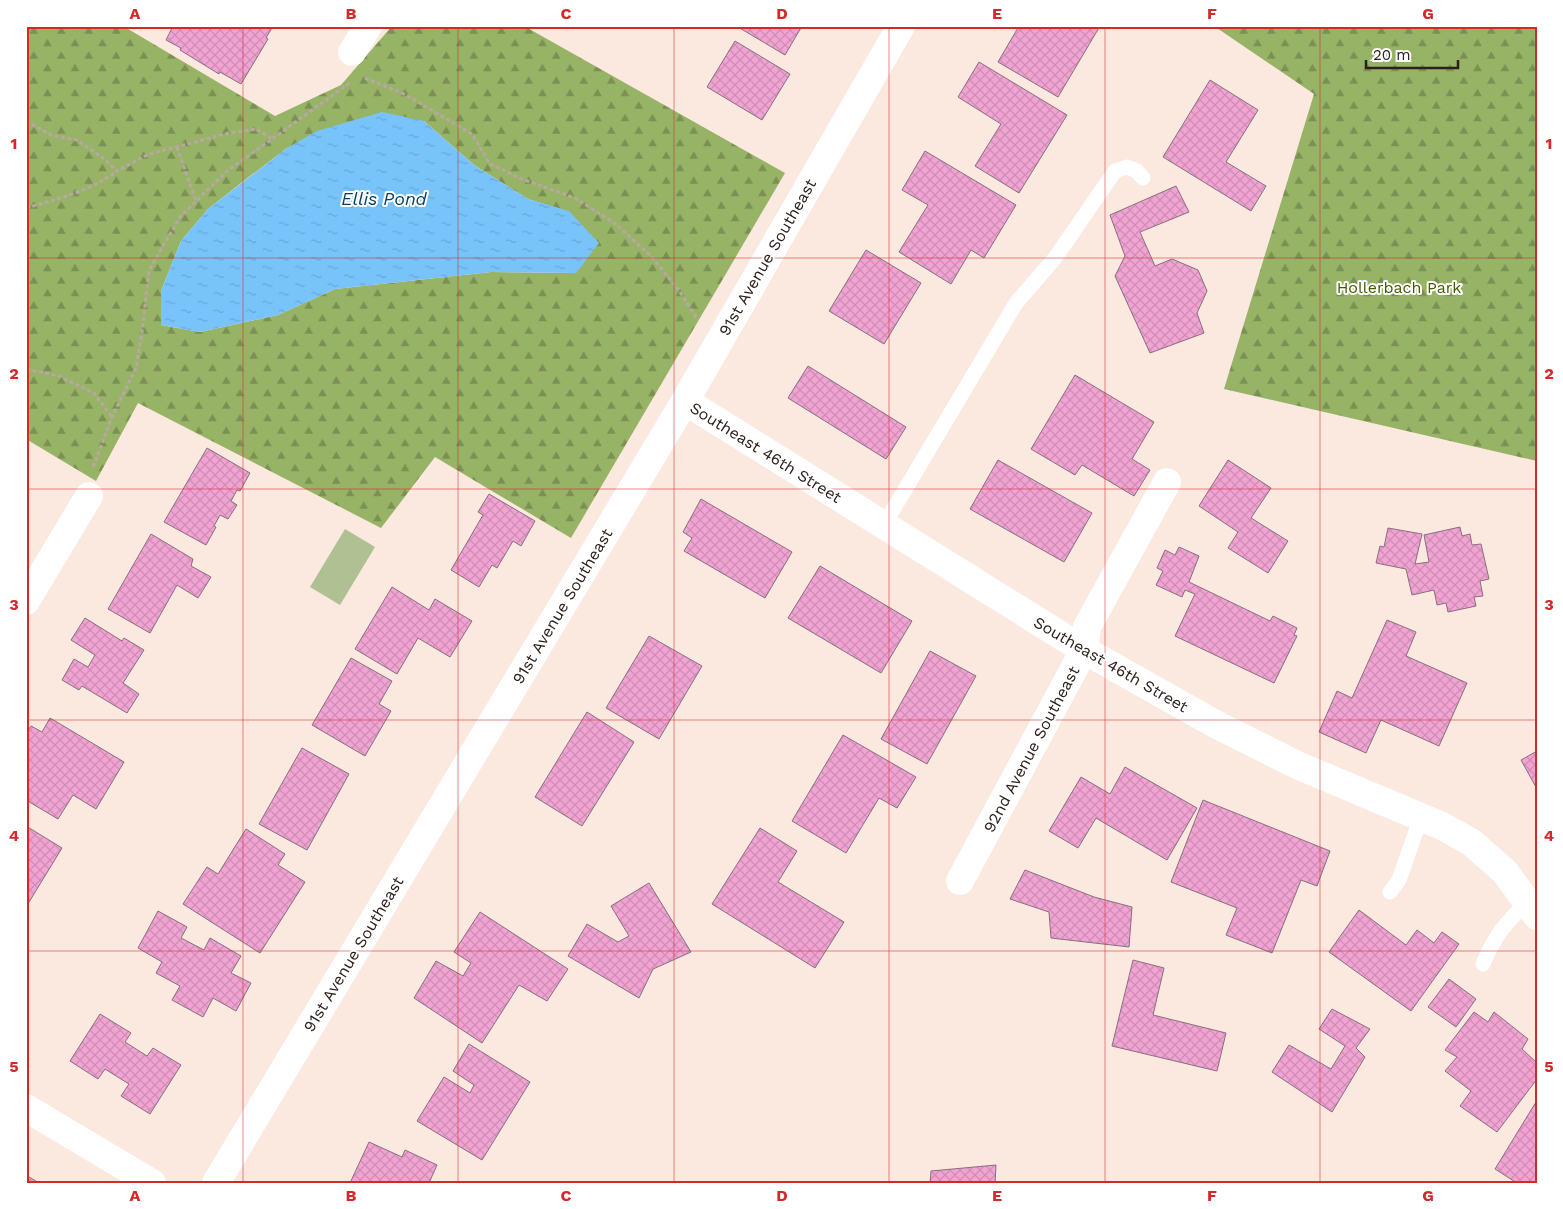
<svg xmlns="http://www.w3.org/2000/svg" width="1563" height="1209" viewBox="0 0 1563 1209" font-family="'Work Sans',sans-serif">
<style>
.forest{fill:url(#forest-firs);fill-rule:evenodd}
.garden{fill:#afc193}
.water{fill:url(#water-ripples)}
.building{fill:url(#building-cross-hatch);stroke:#896e7e}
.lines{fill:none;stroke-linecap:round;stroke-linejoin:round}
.path{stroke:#b9a8a1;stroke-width:3;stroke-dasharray:4 2.5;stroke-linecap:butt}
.service{stroke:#fff;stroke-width:15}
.minor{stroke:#fff;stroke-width:28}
.grid{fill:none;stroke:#d62828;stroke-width:1;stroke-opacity:0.55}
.labels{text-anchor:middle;stroke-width:4;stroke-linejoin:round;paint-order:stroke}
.street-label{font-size:16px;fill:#2c201b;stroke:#fff}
.park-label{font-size:16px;fill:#425b00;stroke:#fff}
.water-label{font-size:18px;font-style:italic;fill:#003f62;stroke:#fff}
.neatline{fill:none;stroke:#d62828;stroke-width:2}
.grid-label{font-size:16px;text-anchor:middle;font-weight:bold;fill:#d62828}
</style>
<defs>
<pattern id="forest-firs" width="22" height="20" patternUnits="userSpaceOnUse" patternTransform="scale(1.25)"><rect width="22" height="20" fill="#97b366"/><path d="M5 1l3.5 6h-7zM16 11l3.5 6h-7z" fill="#7b9153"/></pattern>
<pattern id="water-ripples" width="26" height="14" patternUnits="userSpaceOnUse" patternTransform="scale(1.25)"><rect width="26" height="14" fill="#79c3fb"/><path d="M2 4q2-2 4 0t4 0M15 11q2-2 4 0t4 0" fill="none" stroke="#69a7d7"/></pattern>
<pattern id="building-cross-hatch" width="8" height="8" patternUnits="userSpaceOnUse" patternTransform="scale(1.25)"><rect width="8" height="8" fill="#f1a4d4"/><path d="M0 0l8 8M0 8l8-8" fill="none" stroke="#cf8db5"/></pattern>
</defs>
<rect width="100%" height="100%" fill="#fbe8df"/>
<g class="forest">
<path d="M26,26h97l152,90 66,-31 51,-59h132l261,147 -214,365 -136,-81 -54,71 -243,-125 -42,78 -70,-42zM424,121l50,44 54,34 41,13 7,61 -85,-1 -156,17 -57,26 -78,17 -39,-7v-34l20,-50 27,-32 37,-29 42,-32z"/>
<path d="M1214,26h323v435l-313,-72 90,-295z"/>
</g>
<path class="garden" d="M345,529l30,18 -35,58 -30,-18z"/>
<path class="water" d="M382,112l42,9 50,44 54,34 41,12 30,32 -23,30 -85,-1 -156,17 -57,26 -78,17 -39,-7v-34l20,-50 27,-32 79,-61 30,-17z"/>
<g class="building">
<path d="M173,26h100l-7,12 2,1 -27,45 -21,-12 -1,2 -39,-24 1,-2 -15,-8z"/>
<path d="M739,26h63l-17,29 -47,-28z"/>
<path d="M1019,26h81l-42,71 -60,-35z"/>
<path d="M735,41l55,33 -28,46 -55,-33z"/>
<path d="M979,62l88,53 -48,78 -44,-27 26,-42 -43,-27z"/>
<path d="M1210,80l48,30 -32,52 40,24 -15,25 -88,-54z"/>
<path d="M925,151l91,54 -32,53 -13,-8 -20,34 -52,-32 29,-47 -26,-15z"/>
<path d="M1176,186l13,26 -49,20 15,34 17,-7 26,11 9,21 -10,22 7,20 -54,20 -35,-77 10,-20 -15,-41z"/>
<path d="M866,250l55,33 -37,61 -55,-33z"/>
<path d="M808,366l98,61 -20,32 -98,-61z"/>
<path d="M1075,375l79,47 -22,37 18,11 -16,26 -52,-31 -7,10 -44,-26z"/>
<path d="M207,448l43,25 -10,18 -3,-1 -6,11 6,4 -9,14 -8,-4 -6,11 2,1 -10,18 -42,-23z"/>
<path d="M998,460l94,53 -28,49 -94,-53z"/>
<path d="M1228,460l43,28 -20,30 37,23 -20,32 -40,-25 10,-16 -39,-26z"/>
<path d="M489,494l46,27 -14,25 -8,-5 -16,27 -5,-3 -13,22 -28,-17 32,-55 -5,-3z"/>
<path d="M701,499l91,53 -27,46 -81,-47 8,-13 -9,-6z"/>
<path d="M1460,527l2,9 8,-2 2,11 9,-1 8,35 -9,2 3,15 -9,1 2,9 -28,6 -2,-9 -9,2 -3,-15 -22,5 -6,-26 -30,-6 4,-17 4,1 4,-19 34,6 -7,30 14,-2 -5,-27z"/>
<path d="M151,534l42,25 -2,7 20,11 -13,21 -21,-13 -27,48 -42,-24z"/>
<path d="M1179,547l20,9 -10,26 81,39 3,-5 24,12 -3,7 3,1 -23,47 -99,-47 20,-42 -10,-4 -3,7 -26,-12 7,-14 -6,-3 8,-18 10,5z"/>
<path d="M820,566l92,55 -31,52 -93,-55z"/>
<path d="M392,587l37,23 6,-11 37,22 -22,36 -32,-19 -21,36 -42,-25z"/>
<path d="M85,618l37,23 2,-3 20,12 -21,33 16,11 -12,19 -45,-27 -3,4 -17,-10 12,-21 14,8 7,-12 -24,-15z"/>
<path d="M1387,620l29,12 -10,24 61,27 -28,63 -58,-26 -15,33 -47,-21 18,-41 15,7z"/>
<path d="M649,636l53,30 -43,73 -53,-31z"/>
<path d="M930,651l46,25 -49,88 -46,-25z"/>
<path d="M351,658l41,23 -13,23 12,7 -26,45 -53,-31z"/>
<path d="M587,712l47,30 -52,84 -47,-29z"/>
<path d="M50,718l74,44 -28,47 -23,-14 -15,24 -32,-19v-67l5,-7 11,6z"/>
<path d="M843,735l73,42 -19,31 -18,-10 -33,55 -54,-32z"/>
<path d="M302,748l47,26 -42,76 -48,-26z"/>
<path d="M1537,751v38l-16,-29z"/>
<path d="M1125,767l72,41 -30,52 -71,-42 -18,30 -29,-17 32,-54 29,17z"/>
<path d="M1203,800l127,51 -13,35 -16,-6 -29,73 -46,-18 11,-27 -66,-26z"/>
<path d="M26,826l36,22 -36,59z"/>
<path d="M760,828l37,23 -19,31 66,40 -29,46 -103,-64z"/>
<path d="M246,829l39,25 -7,11 27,17 -45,71 -77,-49 24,-37 11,7z"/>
<path d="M1025,870l69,27 38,10 -3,40 -78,-9 -2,-26 -39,-13z"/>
<path d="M649,883l42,69 -38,17 -14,29 -71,-42 19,-32 31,18 11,-6 -18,-30z"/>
<path d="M1359,910l47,35 11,-15 17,13 8,-11 17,12 -48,67 -82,-59z"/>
<path d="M158,911l29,16 -6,11 23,12 6,-12 31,18 -10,17 20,10 -15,28 -23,-13 -10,19 -31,-17 8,-14 -24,-13 6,-11 -24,-14z"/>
<path d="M480,912l88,57 -21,32 -28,-16 -37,58 -68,-45 22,-37 27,15 8,-13 -17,-11z"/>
<path d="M1133,960l31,8 -11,47 73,18 -9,38 -105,-25z"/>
<path d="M1449,979l27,20 -20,28 -28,-20z"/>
<path d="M1332,1009l38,20 -14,19 9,9 -33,55 -60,-40 17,-27 42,24 14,-23 -26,-17z"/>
<path d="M1474,1012l14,10 6,-10 34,27 -6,10 15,14v16l-40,53 -37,-26 11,-15 -26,-20 12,-14 -12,-7z"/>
<path d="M100,1014l31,19 -6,9 22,14 6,-8 28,17 -31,49 -29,-18 8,-12 -24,-15 -7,10 -28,-18z"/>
<path d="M469,1044l61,38 -48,78 -65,-39 27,-44 26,16 4,-8 -21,-14z"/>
<path d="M1536,1102l1,81h-20l-22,-14z"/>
<path d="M369,1142l33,15 3,-7 32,15 -8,18h-79z"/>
<path d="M996,1165l-1,18h-65l1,-12z"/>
<path d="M26,1175l13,8h-13z"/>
</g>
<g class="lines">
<g class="path">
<path d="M365,78l41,17 66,39 18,30 32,15 53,19 38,24 37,33 28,34 20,31"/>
<path d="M26,121l27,15 24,4 26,18 14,13 32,-17 80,-21 27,-4 15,9"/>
<path d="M177,147l19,54"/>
<path d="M26,208c32,-9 64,-17 91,-37"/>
<path d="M26,369l33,7 35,17 18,24"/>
<path d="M93,467l19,-50 24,-49 6,-36 7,-62 31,-53 46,-45 125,-90"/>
</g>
<g class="service">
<path d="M884,525l132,-222 39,-45 60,-87 12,-4 10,4 6,7"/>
<path d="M1390,892l9,-12 22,-63"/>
<path d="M1483,964c12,-29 22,-40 44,-62"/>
</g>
<g class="minor">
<path d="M352,52l16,-26"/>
<path d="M685,401l399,249 133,75 80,40 145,61 29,16 34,30 32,44"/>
<path d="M26,601l63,-105"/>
<path d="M960,881l124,-231 3,-23 80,-145"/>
<path d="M26,1108l126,75"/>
<path d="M216,1183l469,-782 216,-375"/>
</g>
</g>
<path class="grid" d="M243,26v1157M458,26v1157M674,26v1157M889,26v1157M1105,26v1157M1320,26v1157M26,258h1511M26,489h1511M26,720h1511M26,951h1511"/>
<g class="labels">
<g class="street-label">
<text transform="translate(767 257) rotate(-60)" y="6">91st Avenue Southeast</text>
<text transform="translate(766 452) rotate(32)" y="6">Southeast 46th Street</text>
<text transform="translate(562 606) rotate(-59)" y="6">91st Avenue Southeast</text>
<text transform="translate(1111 664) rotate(30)" y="6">Southeast 46th Street</text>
<text transform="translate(1031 749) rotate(-62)" y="6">92nd Avenue Southeast</text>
<text transform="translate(353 954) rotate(-59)" y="6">91st Avenue Southeast</text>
</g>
<g class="park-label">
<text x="1399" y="293">Hollerbach Park</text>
</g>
<g class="water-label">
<text x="384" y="205">Ellis Pond</text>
</g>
</g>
<rect width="1563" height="1209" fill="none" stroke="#ffffff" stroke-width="55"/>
<path d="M1366 60v8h92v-8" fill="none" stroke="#2c201b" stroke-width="2.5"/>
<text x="1373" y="60" font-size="15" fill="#2c201b" stroke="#ffffff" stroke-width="4" paint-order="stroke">20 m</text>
<rect x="28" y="28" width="1508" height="1154" class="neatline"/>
<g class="grid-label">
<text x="135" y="19">A</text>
<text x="351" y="19">B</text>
<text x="566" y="19">C</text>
<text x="782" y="19">D</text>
<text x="997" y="19">E</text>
<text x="1212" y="19">F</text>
<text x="1428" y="19">G</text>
<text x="14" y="149">1</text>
<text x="1549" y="149">1</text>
<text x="14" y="379">2</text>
<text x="1549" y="379">2</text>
<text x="14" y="610">3</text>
<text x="1549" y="610">3</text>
<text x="14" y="841">4</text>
<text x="1549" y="841">4</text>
<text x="14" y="1072">5</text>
<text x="1549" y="1072">5</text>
<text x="135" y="1201">A</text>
<text x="351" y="1201">B</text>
<text x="566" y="1201">C</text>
<text x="782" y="1201">D</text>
<text x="997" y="1201">E</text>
<text x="1212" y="1201">F</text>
<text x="1428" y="1201">G</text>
</g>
</svg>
